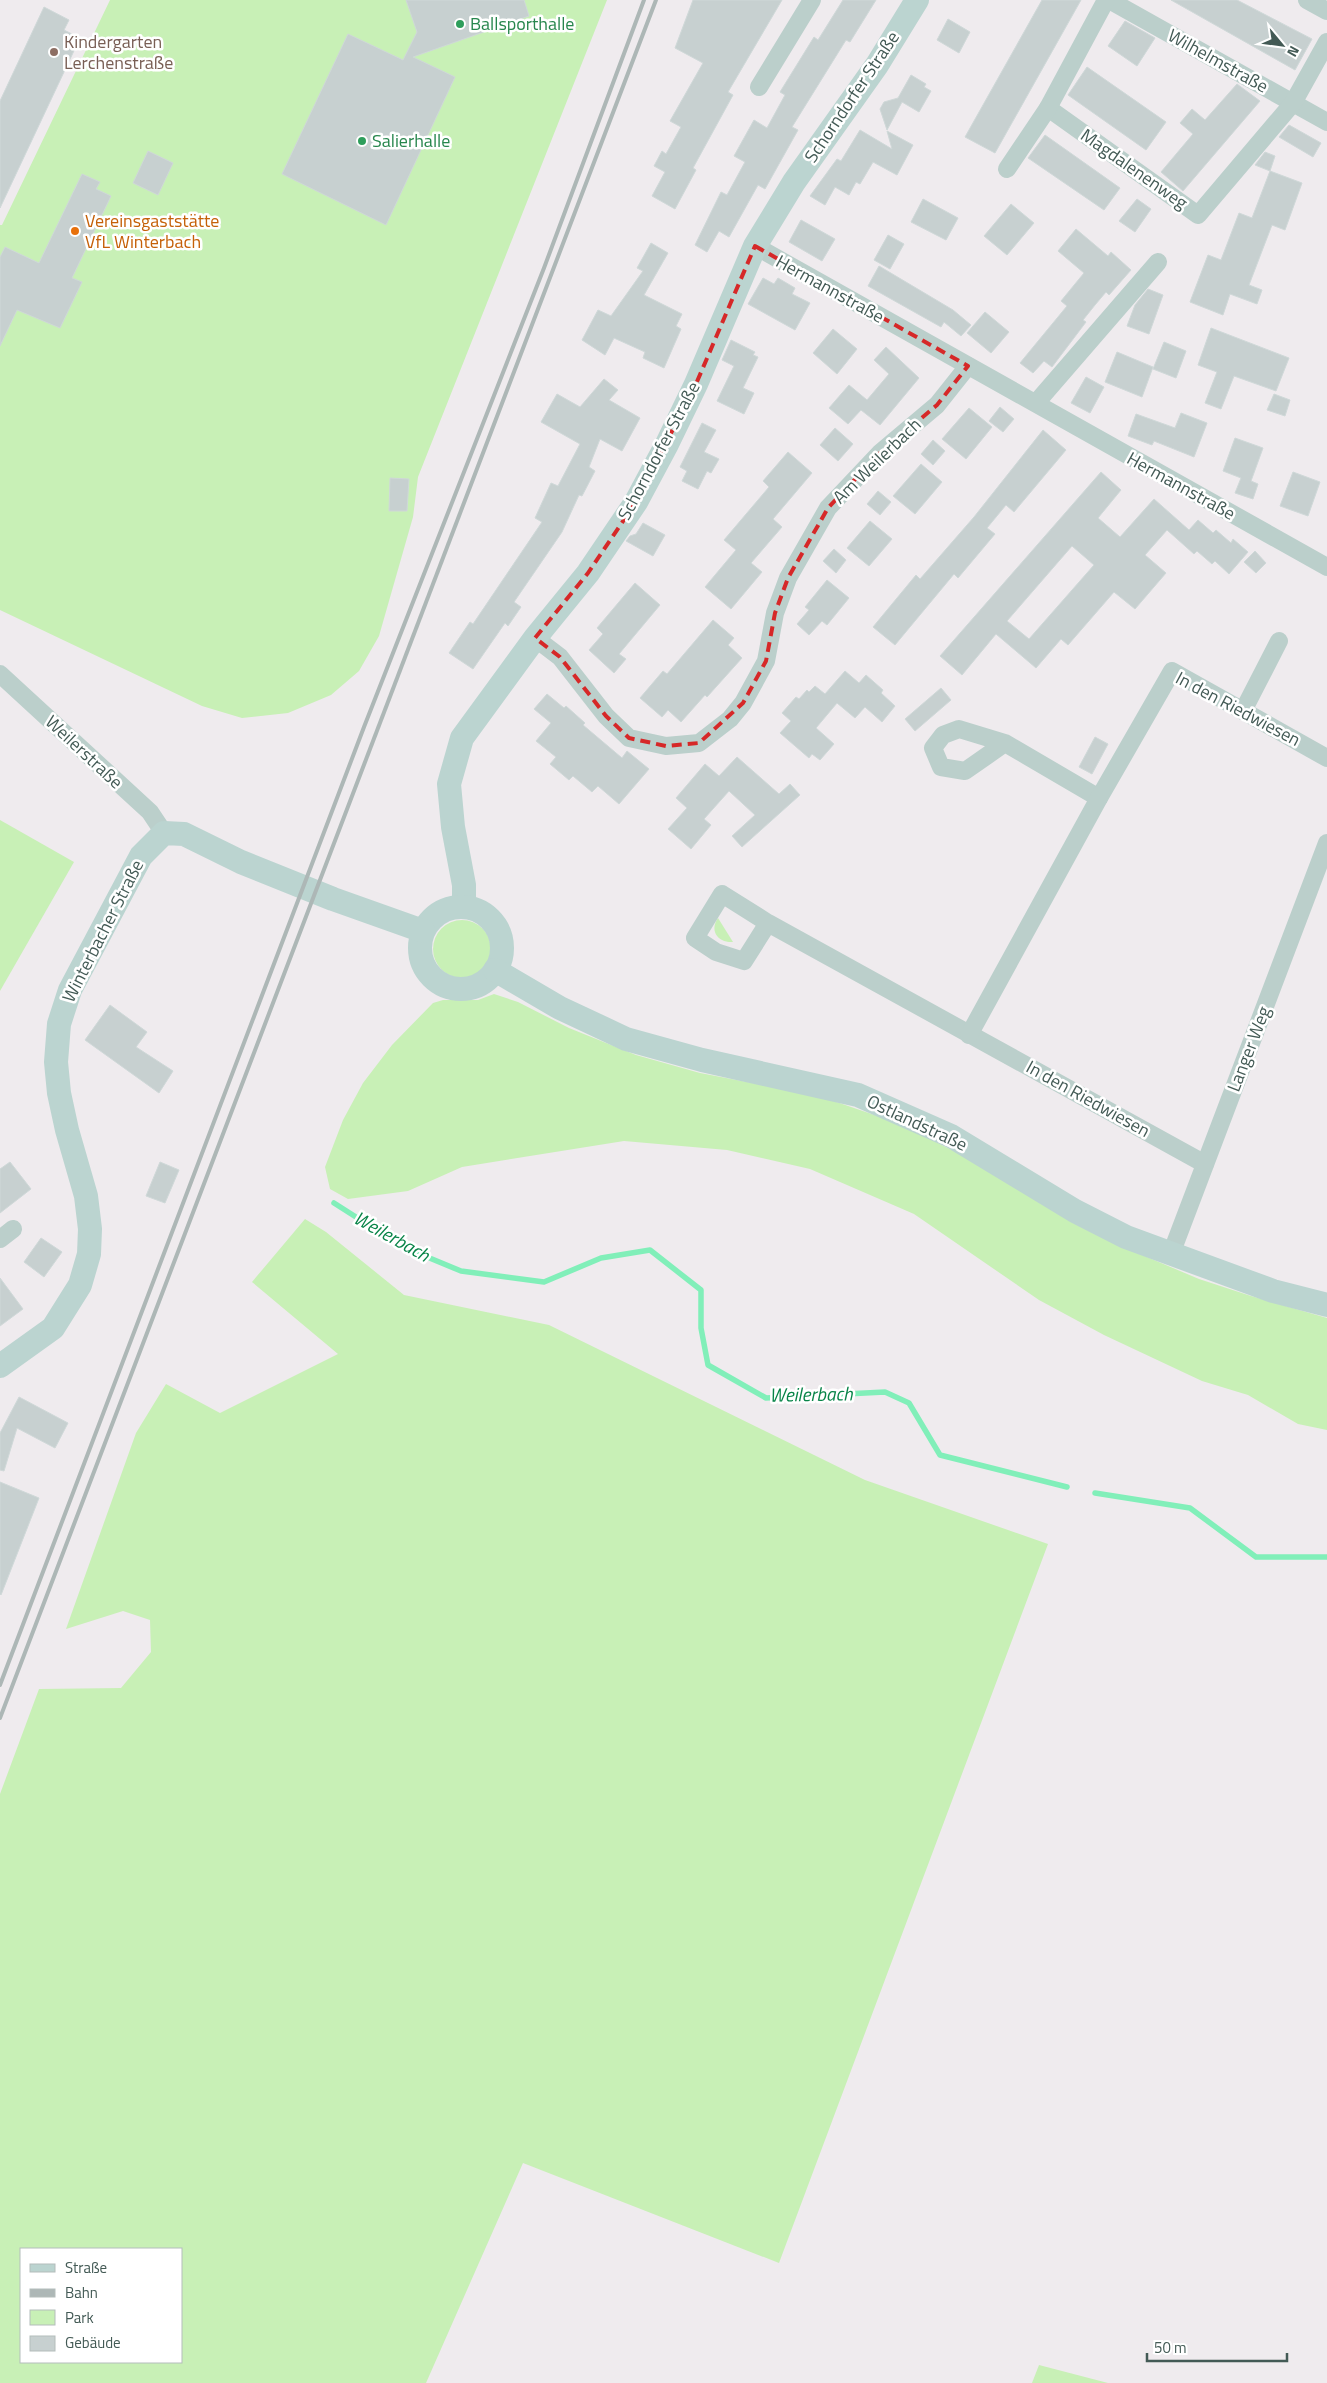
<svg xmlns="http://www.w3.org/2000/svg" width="1327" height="2383" viewBox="0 0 1327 2383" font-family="'Titillium Web',sans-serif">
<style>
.green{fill:#c8f0b6;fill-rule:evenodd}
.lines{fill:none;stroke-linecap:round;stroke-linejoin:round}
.stream{stroke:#81efb9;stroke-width:5.5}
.building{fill:#c7d0d0;stroke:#cfd8d8;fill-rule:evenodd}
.street{stroke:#bbcfcb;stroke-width:18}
.secondary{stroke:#bbd4d0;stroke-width:24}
.rail{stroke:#adb7b6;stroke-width:4}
.marked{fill:none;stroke:#d62828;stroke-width:4;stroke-dasharray:10 6;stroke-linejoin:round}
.leisure-dot{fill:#2e9e5b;stroke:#fff;stroke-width:2}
.education-dot{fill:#8d6e63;stroke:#fff;stroke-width:2}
.food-dot{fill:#e8710a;stroke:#fff;stroke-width:2}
.labels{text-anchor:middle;stroke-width:5;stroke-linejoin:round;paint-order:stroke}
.leisure-label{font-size:18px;fill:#27864d;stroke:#fff;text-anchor:start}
.education-label{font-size:18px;fill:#785e54;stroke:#fff;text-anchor:start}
.street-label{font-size:18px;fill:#435a55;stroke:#fff}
.food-label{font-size:18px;fill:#c56008;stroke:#fff;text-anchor:start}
.water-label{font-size:19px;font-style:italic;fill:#088448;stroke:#fff}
</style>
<rect width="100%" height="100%" fill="#efebee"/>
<g class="green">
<path d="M110,0h497l-189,477 -5,40 -34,119 -20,35 -28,24 -43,18 -46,5 -40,-12 -202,-96v-385h2z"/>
<path d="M0,820l74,42 -74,129z"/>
<path d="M718,918l15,24c-15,1 -24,-11 -15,-24z"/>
<circle cx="462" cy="949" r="29"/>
<path d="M494,994l24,8 51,26 67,27 64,18 116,22 79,27 63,31 170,96 71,30 52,17 76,22v112l-29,-6 -50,-29 -46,-14 -98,-46 -65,-35 -125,-86 -104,-45 -83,-19 -103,-9 -162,26 -54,24 -60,8 -18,-10 -5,-22 18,-47 20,-37 29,-38 41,-42 10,-3h35z"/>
<path d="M305,1219l21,13 78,63 145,30 316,155 183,64 -269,719 -256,-100 -97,220h-426v-589l39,-105 82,-1 30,-36 -1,-32 -27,-9 -57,18 70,-196 30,-49 54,29 118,-59 -86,-72zM21,2249h160v113h-160z"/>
<path d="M1039,2365l69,18h-76z"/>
</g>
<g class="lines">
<g class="stream">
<path d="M334,1203l69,44 58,24 83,11 57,-24 49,-8 51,40v38l7,37 58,33 119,-6 24,11 31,52 127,32"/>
<path d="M1095,1493l95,15 66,49h71"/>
</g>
</g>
<g class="building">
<path d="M406,0h118l5,16 -116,41 42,20 -69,148 -104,-51 66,-140 55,26 14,-28z"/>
<path d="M693,0h89l-54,92 5,3 -40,73 3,2 -21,39 -23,-13 13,-24 -11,-6 8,-15 4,3 15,-27 -11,-6 33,-58 -28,-15z"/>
<path d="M843,0h33l-26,42 -4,-2 -54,87 6,3 -33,59 -7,-4 -29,52 -10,-6 -12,21 -12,-7 26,-53 6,3 18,-33 -11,-6 20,-36 13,8 18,-33 -5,-3 34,-55 4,3z"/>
<path d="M1042,0h39l-86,153 -30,-16z"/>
<path d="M1171,0h66l75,39 -17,31z"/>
<path d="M44,7l25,13 -5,10 16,8 -80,170v-107z"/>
<path d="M948,19l22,13 -11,21 -22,-13z"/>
<path d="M1125,21l30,17 -18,28 -29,-20z"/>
<path d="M1087,67l79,55 -20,28 -78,-55z"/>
<path d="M911,75l15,9 -2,3 7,4 -12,21 -17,-10 -15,28 -7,-21 4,-7 14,-4z"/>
<path d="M1237,84l23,17 -77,90 -22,-19 32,-38 -13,-11 12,-14 13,11z"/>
<path d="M1289,125l32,18 -8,14 -34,-20z"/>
<path d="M860,130l32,19 -5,-18 26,14 -16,30 -24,-13 -13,22 -4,-2 -7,13 -14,-8 -10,18 -15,-9 27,-37 4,2z"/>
<path d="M1045,135l75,53 -16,22 -76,-52z"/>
<path d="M148,151l25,12 -15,32 -25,-12z"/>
<path d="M1265,152l10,4 -5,15 -15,-6z"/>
<path d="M1270,171l32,12 -17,47 -13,-5 -23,60 13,5 -5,14 -27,-10 -7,21 -33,-13 18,-47 13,5 18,-47 13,5z"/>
<path d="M82,174l18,8 -4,7 15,7 -39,82 10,4 -22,46 -43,-18 -17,36v-89l5,-10 34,16z"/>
<path d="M923,199l35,19 -12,22 -35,-18z"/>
<path d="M1137,199l14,10 -16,23 -16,-11z"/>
<path d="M1011,204l23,19 -27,32 -23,-19z"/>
<path d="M801,220l34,19 -13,22 -33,-19z"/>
<path d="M1076,229l32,27 3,-4 20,18 -22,25 -3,-3 -11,13 -12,15 3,2 -34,45 -8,-6 -11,12 -13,-10 47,-57 -6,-5 23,-28 -26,-22z"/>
<path d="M888,235l16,9 -14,25 -16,-9z"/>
<path d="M651,243l17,10 -24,42 38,19 -6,12 5,3 -17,39 -21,-10 2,-6 -31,-14 -9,17 -23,-15 16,-30 13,6 32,-45 -6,-3z"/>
<path d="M879,266l74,44 18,15 -10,11 -17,-14 -3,5 -73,-41z"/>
<path d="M763,278l11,6 4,-6 17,10 -3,6 18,9 -15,27 -47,-26z"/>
<path d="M1148,289l15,6 -14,39 -22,-8 8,-21z"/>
<path d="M985,312l24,20 -18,21 -24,-20z"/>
<path d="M1211,328l78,30 -13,33 -42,-15 -13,33 -16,-6 12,-31 -19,-7z"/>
<path d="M833,329l24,20 -20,25 -24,-21z"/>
<path d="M731,340l24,12 -2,3 5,2 -15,31 11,5 -10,21 -27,-13 17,-35 -12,-6z"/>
<path d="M1164,342l22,9 -10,27 -23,-9z"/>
<path d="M886,347l33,31 -39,47 -19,-15 -13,14 -19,-16 20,-23 18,15 22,-26 -15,-14z"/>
<path d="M1117,352l36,15 -11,30 -37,-15z"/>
<path d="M1086,377l18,10 -14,26 -19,-10z"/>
<path d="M604,379l14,11 -9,10 31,18 -18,33 -22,-12 -11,28 6,4 -13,25 -3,-1 -17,37 -48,70 7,5 -13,19 -3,-3 -32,46 -24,-16 21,-31 3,2 69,-102 -7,-4 16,-35 7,3 22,-42 -39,-22 16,-28 23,13z"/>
<path d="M1274,394l16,6 -5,16 -18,-6z"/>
<path d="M1000,407l14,12 -11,13 -14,-11z"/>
<path d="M969,408l23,19 -26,32 -24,-20z"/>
<path d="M1181,413l26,10 -13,34 -40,-16 -2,4 -24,-9 8,-22 39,14z"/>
<path d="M702,423l14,7 -12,22 15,7 -8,14 -4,-2 -9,18 -16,-8 5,-10 -7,-4z"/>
<path d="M835,428l18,16 -15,17 -18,-16z"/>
<path d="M1043,430l23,20 -52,62 -8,-7 -19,23 8,6 -37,44 -4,-4 -59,71 -22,-18 43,-52 4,4 54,-62z"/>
<path d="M1235,438l28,10 -12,33 7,3 -5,15 -18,-6 6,-15 -18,-7z"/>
<path d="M933,440l12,11 -12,14 -12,-11z"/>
<path d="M788,452l24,21 -39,46 9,8 -31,36 11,9 -31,37 -26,-22 31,-37 -12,-10 45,-53 -6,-6z"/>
<path d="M921,464l21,18 -27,32 -22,-18z"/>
<path d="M1101,472l20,18 -23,28 22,19 34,-38 35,31 9,-10 15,13 3,-3 15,13 2,-4 15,13 -19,22 -14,-13 -3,3 -15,-13 -3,3 -27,-24 -22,25 21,18 -31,36 -21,-17 -46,53 -7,-6 -25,29 -40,-34 -34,41 -22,-19zM1072,546l22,19 -65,74 -22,-18z"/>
<path d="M1293,472l27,10 -12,34 -28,-10z"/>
<path d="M390,478l19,1 -2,32h-18z"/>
<path d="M878,491l13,11 -11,13 -13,-11z"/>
<path d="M870,521l22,18 -23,27 -22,-18z"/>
<path d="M643,523l22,12 -12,21 -27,-15 4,-5 6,-2z"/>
<path d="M834,549l12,11 -10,13 -13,-12z"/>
<path d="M1255,551l11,12 -10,10 -12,-11z"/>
<path d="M827,580l22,18 -22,27 -5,-4 -13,14 -12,-11 12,-14 -4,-3z"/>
<path d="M635,583l25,22 -41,49 7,5 -12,14 -25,-23 14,-16 -6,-6z"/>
<path d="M713,620l21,18 -6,7 14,13 -35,39 -2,-2 -24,27 -13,-12 -6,7 -22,-19 23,-27 4,3z"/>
<path d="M845,671l14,12 7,-8 17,15 -2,3 14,13 -13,16 -17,-15 -10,11 -18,-15 -21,25 18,16 -14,16 -8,-6 -3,4 -29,-25 11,-12 -9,-8 14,-16 3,2 8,-9 2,2 6,-6 10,8z"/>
<path d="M941,688l10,12 -36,31 -10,-12z"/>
<path d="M547,694l17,14 2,-2 19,17 -2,2 39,33 5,-7 22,18 -30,35 -21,-18 -6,6 -19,-16 -4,4 -19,-16 6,-7 -20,-16 15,-18 -17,-14z"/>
<path d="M1095,737l13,7 -16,30 -13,-7z"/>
<path d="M737,757l42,37 11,-10 10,11 -58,52 -10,-11 23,-21 -26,-24 -25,28 7,6 -20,24 -23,-20 19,-21 -11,-10 29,-34 14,12z"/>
<path d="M110,1005l37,27 -11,15 37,24 -14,22 -74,-53z"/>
<path d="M10,1162l21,27 -31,24v-44z"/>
<path d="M160,1162l19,8 -14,33 -19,-7z"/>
<path d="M41,1238l21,14 -18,25 -20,-15z"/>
<path d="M0,1278l23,31 -23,17z"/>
<path d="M19,1397l49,26 -13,25 -38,-20 -13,43 -4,-1v-37z"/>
<path d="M0,1482l39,16 -38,97 -1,-1z"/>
</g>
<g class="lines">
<g class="street">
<path d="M1109,0l218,122"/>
<path d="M1307,0l20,11"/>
<path d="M759,87l53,-87"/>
<path d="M1048,108l150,107 95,-112 34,-61"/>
<path d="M1007,169l41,-61 58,-108"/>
<path d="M755,246l572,321"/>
<path d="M1036,403l122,-141"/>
<path d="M535,638l25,19 46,59 23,22 37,8 33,-3 31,-24 13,-16 23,-42 9,-48 13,-35 40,-70 52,-55 57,-48 31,-39"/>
<path d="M0,674l150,138 14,21"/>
<path d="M1243,711l36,-70"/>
<path d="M1005,743l-40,28 -24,-4 -8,-19 10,-13 16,-6 46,14 94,55"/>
<path d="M768,923l-24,38 -28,-9 -21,-14 27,-44 46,29 437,241"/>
<path d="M969,1035l130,-237 73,-127 155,87"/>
<path d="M0,1239l13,-10"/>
<path d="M1171,1254l156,-411"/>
</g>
<g class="secondary">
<path d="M464,907v-22l-11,-58 -4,-43 13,-46 73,-100 53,-65 48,-71 31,-58 29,-60 59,-138 39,-64 83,-117 40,-65"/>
<circle cx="461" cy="948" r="41"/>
<path d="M495,970l65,38 66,31 76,21 156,35 93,41 124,75 51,26 147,54 54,14"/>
<path d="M0,1366l53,-38 27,-43 9,-31 1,-25 -4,-33 -19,-66 -8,-37 -3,-31 3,-38 11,-34 71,-134 23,-23 20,1 57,28 92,37 90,32"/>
</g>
<g class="rail">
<path d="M0,1685l364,-958 180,-459 100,-268"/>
<path d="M0,1718l656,-1718"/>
</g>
</g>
<path class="marked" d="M755,246l213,120 -31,39 -57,48 -52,55 -40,70 -13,35 -9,48 -23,42 -44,40 -33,3 -37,-8 -23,-22 -46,-59 -25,-19 53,-65 48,-71 60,-118z"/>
<g class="leisure-dot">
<circle cx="460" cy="24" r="5"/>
<circle cx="362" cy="141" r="5"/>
</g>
<circle class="education-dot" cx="54" cy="52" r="5"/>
<circle class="food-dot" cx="75" cy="231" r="5"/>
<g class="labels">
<g class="leisure-label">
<text x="470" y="30">Ballsporthalle</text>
<text x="372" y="147">Salierhalle</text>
</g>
<g class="education-label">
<text x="64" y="48">Kindergarten<tspan x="64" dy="21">Lerchenstraße</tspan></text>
</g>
<g class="street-label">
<text transform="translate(1218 61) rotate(29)" y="6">Wilhelmstraße</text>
<text transform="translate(852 97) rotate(-56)" y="6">Schorndorfer Straße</text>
<text transform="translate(1134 169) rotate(35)" y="6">Magdalenenweg</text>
<text transform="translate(830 289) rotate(29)" y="6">Hermannstraße</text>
<text transform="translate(659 451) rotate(-62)" y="6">Schorndorfer Straße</text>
<text transform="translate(877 461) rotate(-44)" y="6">Am Weilerbach</text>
<text transform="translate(1181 486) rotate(29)" y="6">Hermannstraße</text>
<text transform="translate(1238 709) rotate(28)" y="6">In den Riedwiesen</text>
<text transform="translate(84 752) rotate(43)" y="6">Weilerstraße</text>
<text transform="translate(103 931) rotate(-63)" y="6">Winterbacher Straße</text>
<text transform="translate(1249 1049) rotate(-69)" y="6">Langer Weg</text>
<text transform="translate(1088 1099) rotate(29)" y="6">In den Riedwiesen</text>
<text transform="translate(917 1123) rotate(25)" y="6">Ostlandstraße</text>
</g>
<g class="food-label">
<text x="85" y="227">Vereinsgaststätte<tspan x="85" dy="21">VfL Winterbach</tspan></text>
</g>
<g class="water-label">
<text transform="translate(392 1236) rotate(29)" y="7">Weilerbach</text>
<text transform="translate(811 1394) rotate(-1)" y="7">Weilerbach</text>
</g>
</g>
<rect x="20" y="2248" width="162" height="115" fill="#ffffff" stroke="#b4bdbb"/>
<rect x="30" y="2264" width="25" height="8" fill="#bbd4d0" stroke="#b4bdbb"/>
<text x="65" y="2273" font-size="15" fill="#435a55">Straße</text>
<rect x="30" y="2289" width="25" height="8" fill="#adb7b6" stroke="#b4bdbb"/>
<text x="65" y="2298" font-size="15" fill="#435a55">Bahn</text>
<rect x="30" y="2310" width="25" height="15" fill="#c8f0b6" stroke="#b4bdbb"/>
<text x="65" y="2323" font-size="15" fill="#435a55">Park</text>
<rect x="30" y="2336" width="25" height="15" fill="#c7d0d0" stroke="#b4bdbb"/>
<text x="65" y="2348" font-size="15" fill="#435a55">Gebäude</text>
<g transform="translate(1282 45) rotate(119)" stroke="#ffffff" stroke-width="4" paint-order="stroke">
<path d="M0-4L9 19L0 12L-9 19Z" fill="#435a55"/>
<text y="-8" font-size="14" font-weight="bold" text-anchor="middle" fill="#435a55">N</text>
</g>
<path d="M1147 2353v8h140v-8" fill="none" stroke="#435a55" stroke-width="2.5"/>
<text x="1154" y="2353" font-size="15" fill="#435a55" stroke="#ffffff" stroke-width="4" paint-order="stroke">50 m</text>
</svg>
